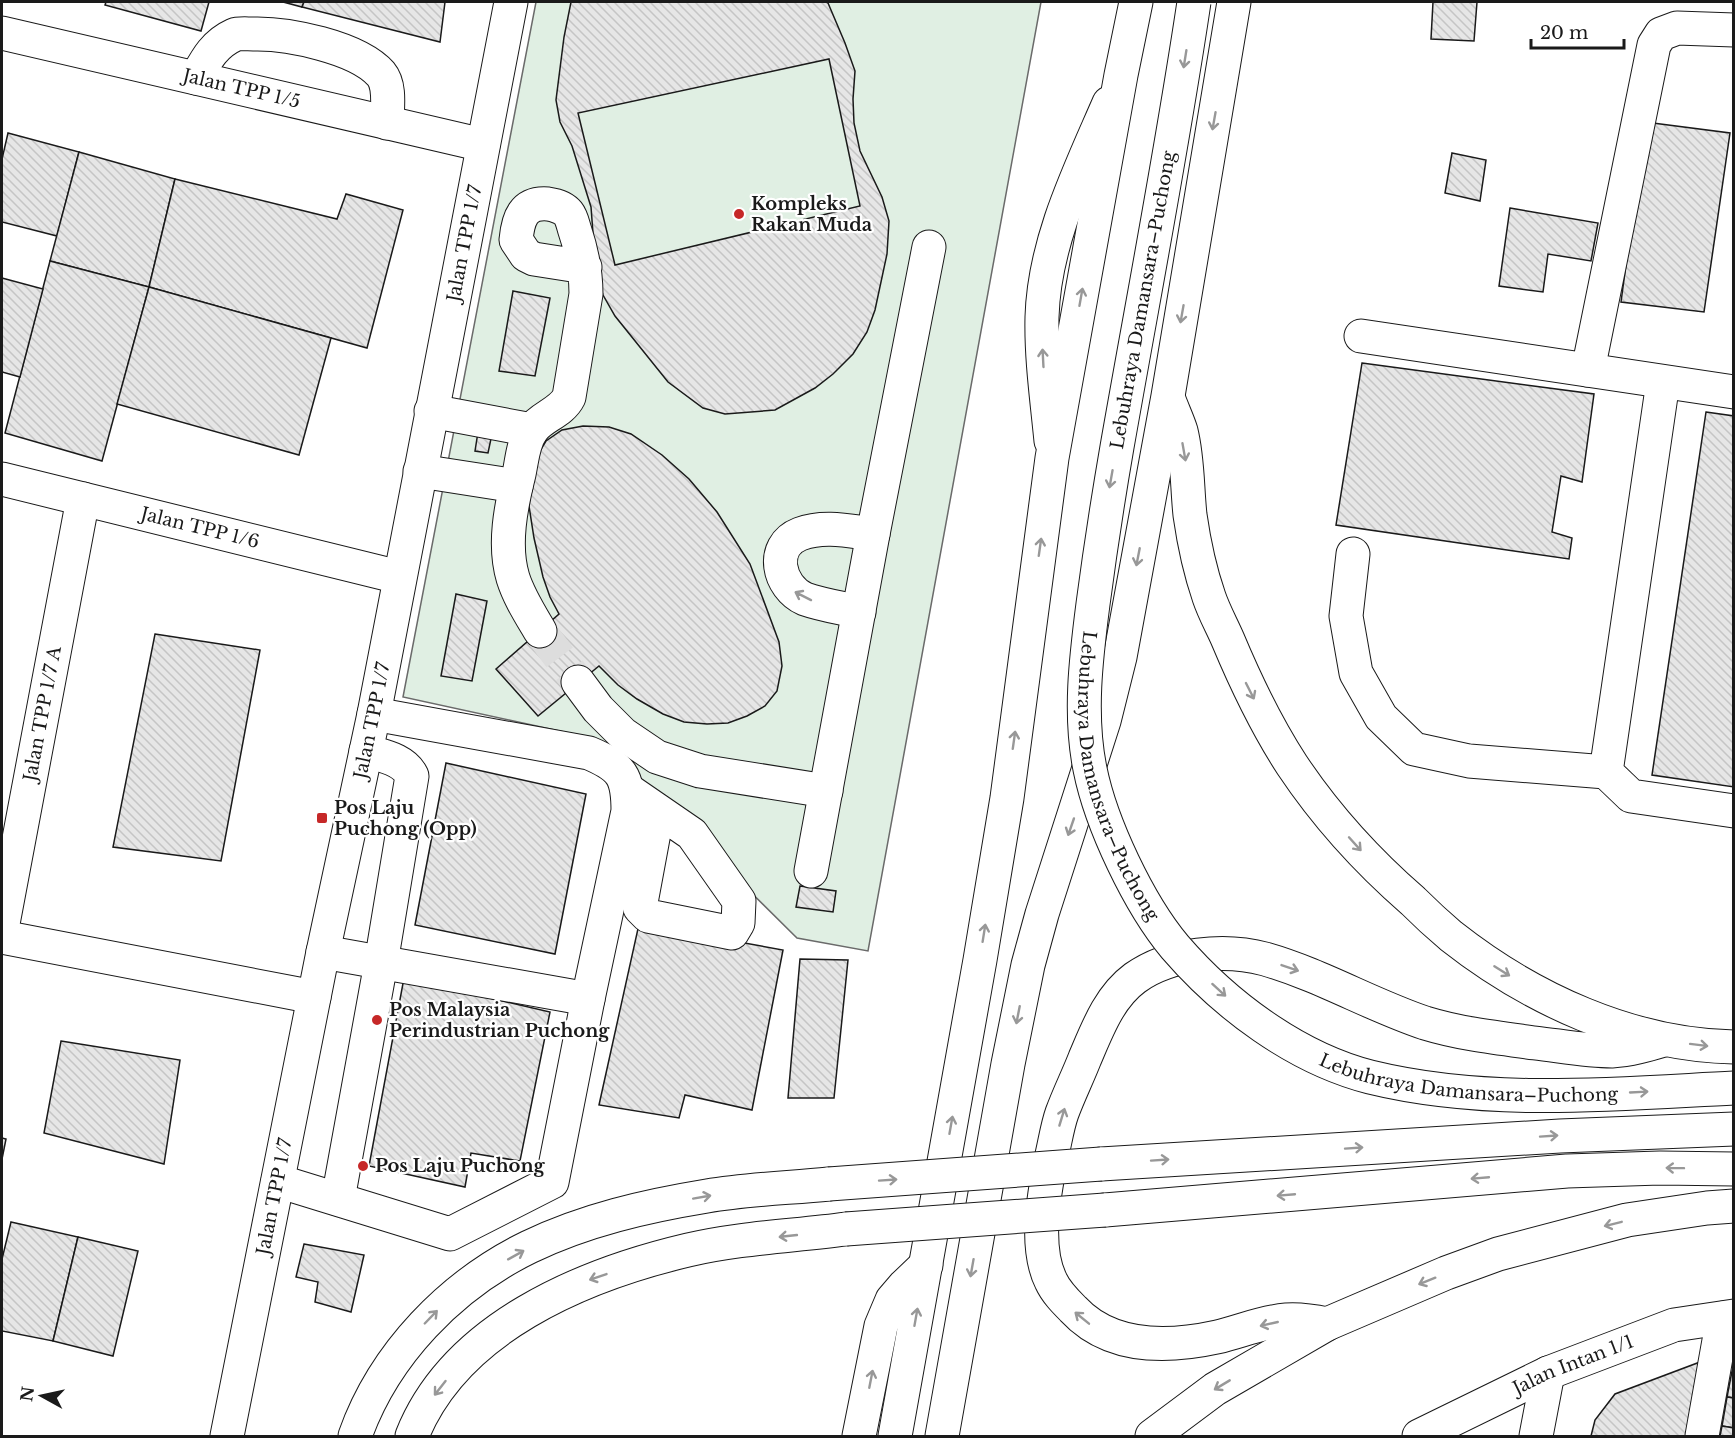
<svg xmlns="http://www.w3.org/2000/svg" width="1735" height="1438" viewBox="0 0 1735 1438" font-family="'Libre Baskerville',serif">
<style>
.garden{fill:#e0efe3;stroke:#6a6a6a;stroke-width:1.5}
.building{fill:url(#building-back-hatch);stroke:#1a1a1a;stroke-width:1.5;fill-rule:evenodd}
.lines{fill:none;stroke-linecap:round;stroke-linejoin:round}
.minor-tunnel{stroke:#ddd;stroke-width:33;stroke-dasharray:33 16;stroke-linecap:butt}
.minor-casing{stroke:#1a1a1a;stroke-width:35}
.highway-casing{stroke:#1a1a1a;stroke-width:35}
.minor{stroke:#fff;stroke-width:33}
.highway{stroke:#fff;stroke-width:33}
.highway-bridge-casing{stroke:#1a1a1a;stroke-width:35;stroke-linecap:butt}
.highway-bridge{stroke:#fff;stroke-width:33}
.oneway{stroke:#989898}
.poi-dot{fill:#c62828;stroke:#fff;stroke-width:2}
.labels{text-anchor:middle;stroke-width:4.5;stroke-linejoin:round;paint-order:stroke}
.street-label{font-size:18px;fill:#1a1a1a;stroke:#fff}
.poi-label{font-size:18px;font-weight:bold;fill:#1a1a1a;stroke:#fff;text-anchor:start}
</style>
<defs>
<pattern id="building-back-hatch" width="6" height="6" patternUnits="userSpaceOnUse" patternTransform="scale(1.5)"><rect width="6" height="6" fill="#e6e6e6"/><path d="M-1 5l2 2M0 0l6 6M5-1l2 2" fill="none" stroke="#c5c5c5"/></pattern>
</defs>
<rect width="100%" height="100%" fill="#fff"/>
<path class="garden" d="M536,2h505l-173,949 -71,-13 -201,-199 -193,-42z"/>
<g class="building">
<path d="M106,2h103l-8,29 -96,-26z"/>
<path d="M283,2h21l-2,5z"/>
<path d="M304,2h141l-5,40 -138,-35z"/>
<path d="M571,2h255l2,1 17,40 10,28 -2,28 1,24 6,28 22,46 7,24 -2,33 -12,56 -8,22 -14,22 -20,20 -18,14 -40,22 -50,4 -22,-6 -35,-26 -53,-66 -12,-21 -7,-22 -5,-66 -19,-61 -12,-24 -4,-22 8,-63zM829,59l31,147 -245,59 -37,-152z"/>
<path d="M1433,2h44l-3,39 -43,-2z"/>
<path d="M1645,122l85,11 -26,179 -83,-10z"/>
<path d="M8,133l71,19 -22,84 -55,-14v-63z"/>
<path d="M79,152l96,27 -26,108 -99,-26z"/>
<path d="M1452,153l34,7 -6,41 -35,-8z"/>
<path d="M175,179l162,40 9,-25 57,16 -36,138 -218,-61z"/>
<path d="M1510,208l88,15 -7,38 -43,-7 -5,38 -44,-6z"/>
<path d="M50,261l99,26 -47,174 -97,-28z"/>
<path d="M2,278l41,11 -23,88 -18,-5z"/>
<path d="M149,287l182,51 -32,117 -182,-51z"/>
<path d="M513,291l37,7 -15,78 -36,-5z"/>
<path d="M1362,363l232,31 -12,88 -21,-6 -9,56 20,6 -3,21 -233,-34z"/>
<path d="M1706,412l28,4v371l-82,-12z"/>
<path d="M583,426l26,1 22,7 31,21 27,24 28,33 33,52 29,78 3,24 -5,25 -12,15 -18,10 -19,7 -21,1 -23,-2 -21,-8 -26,-15 -19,-14 -19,-19 -61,50 -42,-47 63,-55 -9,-17 -7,-20 -9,-39 -5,-32 3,-28 6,-24 8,-13 16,-11z"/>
<path d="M478,432l14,2 -4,19 -13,-2z"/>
<path d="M456,594l31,7 -15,80 -31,-5z"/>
<path d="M155,634l105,16 -39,211 -108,-14z"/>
<path d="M446,763l140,31 -31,160 -140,-29z"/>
<path d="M800,886l36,5 -3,21 -37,-5z"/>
<path d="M639,924l144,26 -31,160 -67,-15 -6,23 -80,-13z"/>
<path d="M800,959l48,1 -14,138h-46z"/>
<path d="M404,978l146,34 -30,149 -49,-8 -6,34 -96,-21z"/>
<path d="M61,1041l119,19 -16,104 -120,-31z"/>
<path d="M2,1138l4,1 -4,20z"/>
<path d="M11,1222l67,15 -25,104 -51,-10v-72z"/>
<path d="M78,1237l60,14 -25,105 -60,-15z"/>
<path d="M304,1244l60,11 -13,57 -36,-10 3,-20 -22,-5z"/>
<path d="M1708,1359l-13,77h-104l4,-16 20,-26z"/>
<path d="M1734,1361v37l-7,-1z"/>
<path d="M1727,1397l7,1v30l-12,-2z"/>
<path d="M1722,1426l12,2v8h-14z"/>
</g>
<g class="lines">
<path class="minor-tunnel" d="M540,631l38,51"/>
<g class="minor-casing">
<g id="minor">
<path id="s1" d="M2,33l481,112"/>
<path d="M196,78c10,-18 18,-34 38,-43 5,-2 13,-1 19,-1 34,-1 104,13 128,40 10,12 6,35 6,49"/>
<path d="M1361,336l373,56"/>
<path d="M1588,370l66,-325 7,-11 16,-6 57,2"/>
<path d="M1663,382l-57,390 25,24 103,15"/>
<path d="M431,411l101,19"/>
<path d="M1051,441c-4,-41 -10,-83 -9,-124 2,-75 38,-147 67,-214"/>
<path d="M420,471l96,15"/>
<path id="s2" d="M2,479l397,98"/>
<path d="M1353,554l-7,62 10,57 25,44 33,32 55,12 137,11"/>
<path d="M859,612c-17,-4 -37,-7 -54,-13 -27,-12 -36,-53 -5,-65 24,-9 49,-3 73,0"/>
<path d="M540,631c-10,-17 -21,-34 -27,-53 -10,-33 -2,-72 6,-104 3,-14 4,-32 13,-44 10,-14 29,-17 37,-33l17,-103c0,-22 -4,-42 -11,-63 -2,-6 -3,-13 -7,-18 -4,-5 -13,-8 -20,-9 -25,-2 -30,15 -32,36l10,15 8,4 51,8"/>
<path d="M578,682l20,27 25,25 34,23 43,14 126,20"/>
<path d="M628,790l64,44 47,67 -1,22 -6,10 -84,-17 -8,-8 18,-97"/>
<path d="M811,871l62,-337 56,-287"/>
<path id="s3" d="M2,929l81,-430"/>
<path d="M2,937l312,60"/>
<path d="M323,952l265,47"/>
<path d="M278,1181l172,53 102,-52 36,-183 40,-188c0,-35 -6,-44 -39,-58l-215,-39"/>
<path d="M338,1199l43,-236 31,-187c-8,-17 -30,-20 -46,-25"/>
<path id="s4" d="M227,1436l96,-484 51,-238 137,-712"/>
<path id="s5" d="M1419,1436l129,-63 126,-48 60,-9"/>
<path d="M1536,1436l12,-63"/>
<path d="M1702,1436l21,-118"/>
</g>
</g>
<g class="highway-casing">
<g id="highway">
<path d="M1169,400c4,11 9,21 12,31 7,28 6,56 9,84 4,28 10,56 19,82 5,15 13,29 19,43 18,43 38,85 64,125 34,51 75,96 121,136 12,12 25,24 38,35 80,63 180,109 283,111"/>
<path d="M1101,1164l459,-28 174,-7"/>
<path d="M1105,1210l462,-39 93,-3 74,1"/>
<path d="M1327,1324c-14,-3 -28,-5 -41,-4 -24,2 -47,12 -69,17 -50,11 -107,12 -144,-28 -8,-8 -17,-17 -22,-28 -17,-34 -7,-87 0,-122 4,-16 6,-32 11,-46 7,-19 16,-37 23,-55 12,-28 24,-61 50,-80 35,-25 90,-30 130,-19 56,16 106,46 160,64 36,11 73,15 110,20 26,3 52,8 77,8 18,-1 35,-6 52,-11"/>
<path d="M355,1436c29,-82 96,-151 174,-189 56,-27 117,-41 178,-51 40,-7 82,-8 122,-12"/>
<path d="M412,1436c43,-108 170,-161 276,-186 51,-12 105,-14 158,-21"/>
<path d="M859,1436l22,-110 11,-26 12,-14 22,-21"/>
<path d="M895,1436l85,-476 27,-162 45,-340 69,-383 15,-73"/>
<path d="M942,1436l66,-372 20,-99 14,-51 62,-193 16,-64 48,-261 66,-394"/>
<path d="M1152,1436l63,-47 112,-65 119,-51 52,-19 129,-34 80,-12 27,-2"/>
</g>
</g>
<use href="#minor" class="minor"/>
<use href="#highway" class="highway"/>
<g class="highway-bridge-casing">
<g id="highway-bridge">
<path id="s6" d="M1194,2c-22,148 -51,297 -77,445 -9,52 -17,104 -24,157 -7,54 -14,111 -3,165 11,55 49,135 85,178 50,58 121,111 195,130 118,29 244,17 364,11"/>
<path d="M829,1184l272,-20"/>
<path d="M846,1229l259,-19"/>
</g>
</g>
<use href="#highway-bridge" class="highway-bridge"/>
</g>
<defs><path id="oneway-shaft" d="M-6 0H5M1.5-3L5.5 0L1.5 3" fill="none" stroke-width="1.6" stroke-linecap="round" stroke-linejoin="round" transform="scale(1.5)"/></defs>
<g class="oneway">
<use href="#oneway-shaft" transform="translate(1185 59) rotate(99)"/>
<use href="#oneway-shaft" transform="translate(1214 121) rotate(100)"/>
<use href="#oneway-shaft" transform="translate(1081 297) rotate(-80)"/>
<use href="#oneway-shaft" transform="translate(1182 314) rotate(100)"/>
<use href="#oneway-shaft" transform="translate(1043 358) rotate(-93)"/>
<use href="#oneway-shaft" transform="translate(1184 452) rotate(80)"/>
<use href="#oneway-shaft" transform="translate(1111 479) rotate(100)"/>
<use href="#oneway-shaft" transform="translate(1040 547) rotate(-82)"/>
<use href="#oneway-shaft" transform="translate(1138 557) rotate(101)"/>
<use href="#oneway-shaft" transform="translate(803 596) rotate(-153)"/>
<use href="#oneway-shaft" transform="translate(1250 691) rotate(63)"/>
<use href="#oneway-shaft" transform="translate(1014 740) rotate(-82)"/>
<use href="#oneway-shaft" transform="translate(1071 827) rotate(109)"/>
<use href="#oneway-shaft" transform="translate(1355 844) rotate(48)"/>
<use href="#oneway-shaft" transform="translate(984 933) rotate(-81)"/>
<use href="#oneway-shaft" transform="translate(1290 968) rotate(19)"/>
<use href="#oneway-shaft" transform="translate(1502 971) rotate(32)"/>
<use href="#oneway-shaft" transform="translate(1219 990) rotate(42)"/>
<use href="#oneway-shaft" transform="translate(1018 1015) rotate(101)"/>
<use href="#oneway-shaft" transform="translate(1699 1045) rotate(7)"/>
<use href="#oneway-shaft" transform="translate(1639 1092) rotate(-3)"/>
<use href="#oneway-shaft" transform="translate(1062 1117) rotate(-73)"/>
<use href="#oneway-shaft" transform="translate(951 1125) rotate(-80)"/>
<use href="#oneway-shaft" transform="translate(1549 1136) rotate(-4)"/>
<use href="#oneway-shaft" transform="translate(1354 1148) rotate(-4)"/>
<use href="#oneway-shaft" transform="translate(1160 1160) rotate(-4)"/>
<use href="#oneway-shaft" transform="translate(1675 1168) rotate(-179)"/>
<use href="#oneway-shaft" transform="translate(1480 1178) rotate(175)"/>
<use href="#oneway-shaft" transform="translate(888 1180) rotate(-4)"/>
<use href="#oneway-shaft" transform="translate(1286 1195) rotate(175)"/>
<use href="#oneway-shaft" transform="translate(702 1197) rotate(-10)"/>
<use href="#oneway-shaft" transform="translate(1613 1224) rotate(166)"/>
<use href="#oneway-shaft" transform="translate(788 1236) rotate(174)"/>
<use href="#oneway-shaft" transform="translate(516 1255) rotate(-29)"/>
<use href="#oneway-shaft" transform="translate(972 1268) rotate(100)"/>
<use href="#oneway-shaft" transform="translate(598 1277) rotate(161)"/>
<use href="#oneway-shaft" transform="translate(1427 1281) rotate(158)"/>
<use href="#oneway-shaft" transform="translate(431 1317) rotate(-46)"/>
<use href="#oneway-shaft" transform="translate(916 1317) rotate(-80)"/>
<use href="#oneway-shaft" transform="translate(1082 1318) rotate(-141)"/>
<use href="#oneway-shaft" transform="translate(1269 1324) rotate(167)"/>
<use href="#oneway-shaft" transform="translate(871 1379) rotate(-79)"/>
<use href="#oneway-shaft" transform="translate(1222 1385) rotate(149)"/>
<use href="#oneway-shaft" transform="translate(440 1388) rotate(128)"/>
</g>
<g class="poi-dot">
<circle cx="739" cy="214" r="6"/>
<rect x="316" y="812" width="12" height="12" rx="3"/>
<circle cx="377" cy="1020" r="6"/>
<circle cx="363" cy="1166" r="6"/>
</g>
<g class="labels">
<g class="street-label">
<text dy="6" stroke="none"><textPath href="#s1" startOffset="246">Jalan TPP 1/5</textPath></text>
<text dy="6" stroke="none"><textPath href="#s4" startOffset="1216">Jalan TPP 1/7</textPath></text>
<text transform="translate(1143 300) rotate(-80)" y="6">Lebuhraya Damansara–Puchong</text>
<text dy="6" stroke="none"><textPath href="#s2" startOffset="204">Jalan TPP 1/6</textPath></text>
<text dy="6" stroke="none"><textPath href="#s3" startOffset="219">Jalan TPP 1/7 A</textPath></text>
<text dy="6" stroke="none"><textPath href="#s4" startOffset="730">Jalan TPP 1/7</textPath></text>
<text dy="6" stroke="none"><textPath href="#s6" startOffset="789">Lebuhraya Damansara–Puchong</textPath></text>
<text dy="6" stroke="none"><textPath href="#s6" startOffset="1311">Lebuhraya Damansara–Puchong</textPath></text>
<text dy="6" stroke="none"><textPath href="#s4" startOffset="244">Jalan TPP 1/7</textPath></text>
<text dy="6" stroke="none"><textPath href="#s5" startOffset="170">Jalan Intan 1/1</textPath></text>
</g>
<g class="poi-label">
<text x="751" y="210">Kompleks<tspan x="751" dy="21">Rakan Muda</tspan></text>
<text x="334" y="814">Pos Laju<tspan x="334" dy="21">Puchong (Opp)</tspan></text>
<text x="389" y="1016">Pos Malaysia<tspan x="389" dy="21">Perindustrian Puchong</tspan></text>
<text x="375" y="1172">Pos Laju Puchong</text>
</g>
</g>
<rect width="1735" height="1438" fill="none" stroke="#1a1a1a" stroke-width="6"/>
<g transform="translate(42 1396) rotate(278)" stroke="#ffffff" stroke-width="4.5" paint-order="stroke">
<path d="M0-4.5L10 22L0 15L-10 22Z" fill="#1a1a1a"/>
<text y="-9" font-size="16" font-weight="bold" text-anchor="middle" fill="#1a1a1a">N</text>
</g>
<path d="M1531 39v9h93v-9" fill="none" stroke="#1a1a1a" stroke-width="3"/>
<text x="1540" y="39" font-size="18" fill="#1a1a1a" stroke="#ffffff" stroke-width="4.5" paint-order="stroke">20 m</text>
</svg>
